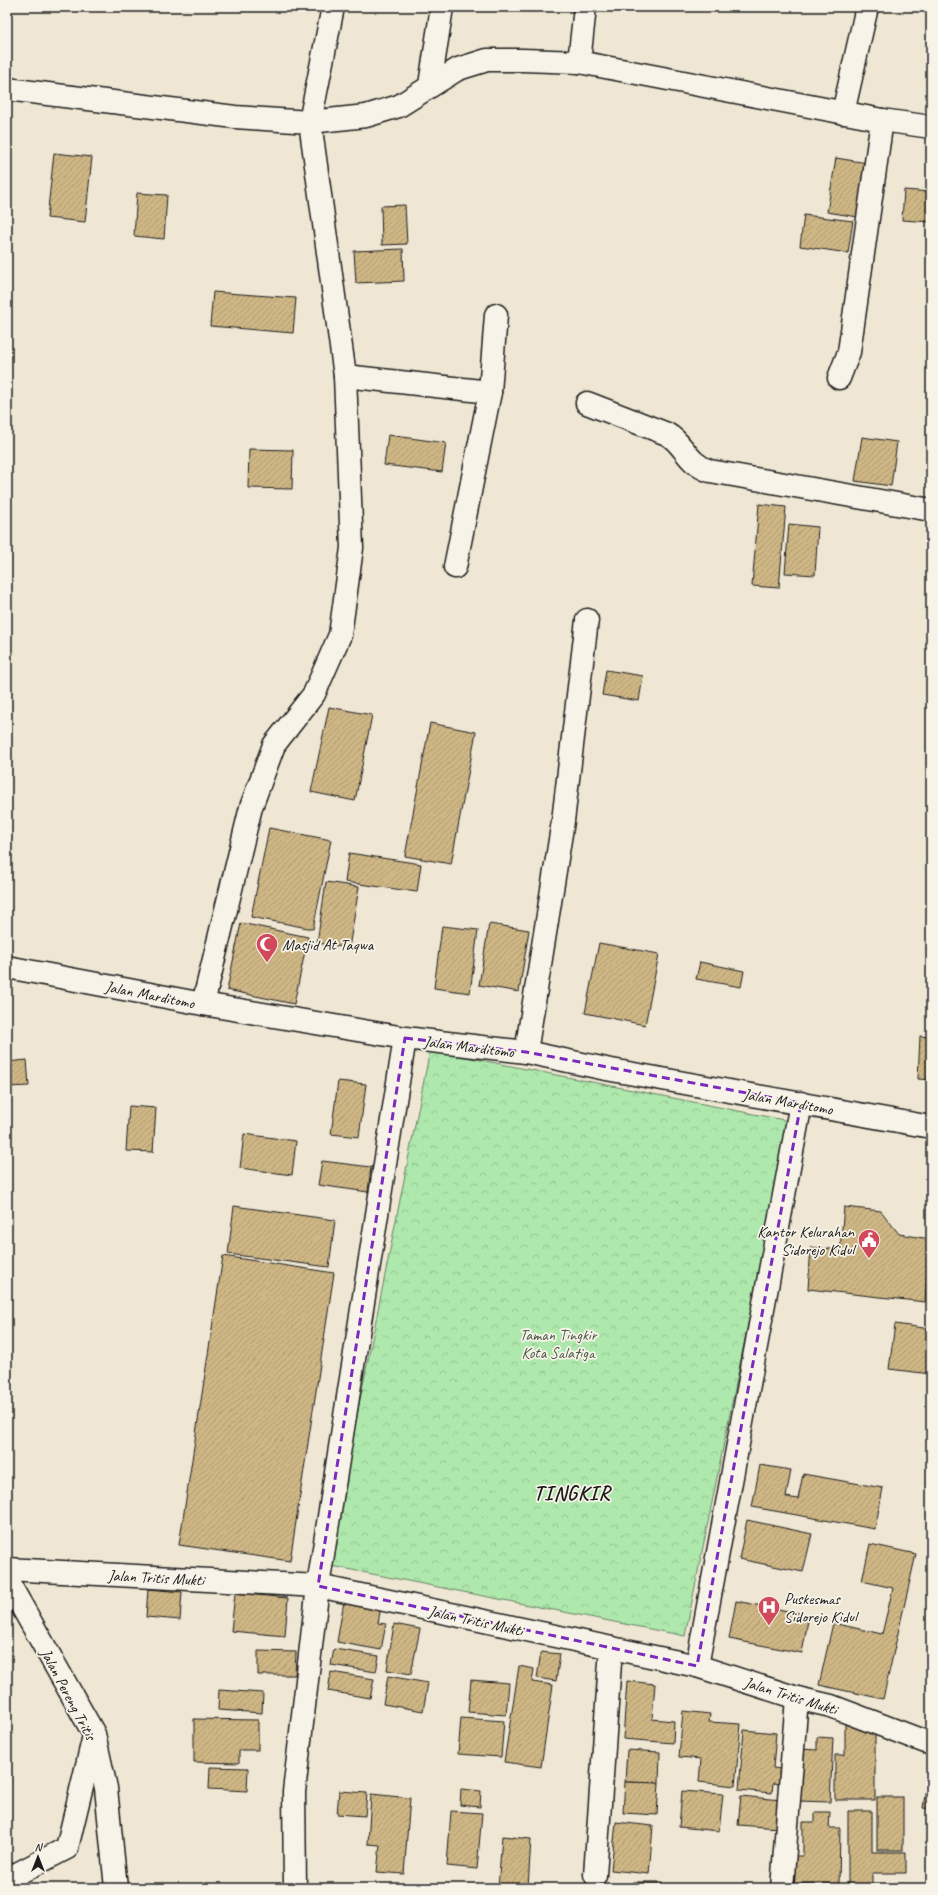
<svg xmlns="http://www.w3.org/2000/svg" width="938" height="1895" viewBox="0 0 938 1895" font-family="Caveat,sans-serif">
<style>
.park{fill:url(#park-crowns);stroke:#658264}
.building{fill:url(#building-hatch);stroke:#1c1c1c}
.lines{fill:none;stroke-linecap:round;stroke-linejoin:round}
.street-casing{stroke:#1c1c1c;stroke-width:25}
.secondary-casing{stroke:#1c1c1c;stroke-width:25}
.street{stroke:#f7f3e8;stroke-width:22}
.secondary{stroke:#f7f3e8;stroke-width:22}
.marked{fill:none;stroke:#7b2cbf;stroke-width:3;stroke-dasharray:8 5;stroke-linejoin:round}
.labels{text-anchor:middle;stroke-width:3.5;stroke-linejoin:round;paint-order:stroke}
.poi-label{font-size:16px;fill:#1c1c1c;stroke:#f7f3e8;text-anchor:start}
.street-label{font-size:16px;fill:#1c1c1c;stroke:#f7f3e8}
.park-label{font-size:16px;fill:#485947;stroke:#f7f3e8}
.district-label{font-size:20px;font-weight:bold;letter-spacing:1px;fill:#1c1c1c;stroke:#f7f3e8}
</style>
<defs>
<pattern id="park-crowns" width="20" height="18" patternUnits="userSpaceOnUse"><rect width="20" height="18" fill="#aee8ac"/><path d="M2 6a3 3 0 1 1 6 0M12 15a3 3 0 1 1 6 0" fill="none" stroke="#95c693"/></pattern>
<pattern id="building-hatch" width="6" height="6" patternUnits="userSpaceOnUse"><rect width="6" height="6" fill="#ceb685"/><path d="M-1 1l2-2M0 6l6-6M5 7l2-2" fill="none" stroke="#b09c72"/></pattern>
</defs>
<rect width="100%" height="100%" fill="#efe7d4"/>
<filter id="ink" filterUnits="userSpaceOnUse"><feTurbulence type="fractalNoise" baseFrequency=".025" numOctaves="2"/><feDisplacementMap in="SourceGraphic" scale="8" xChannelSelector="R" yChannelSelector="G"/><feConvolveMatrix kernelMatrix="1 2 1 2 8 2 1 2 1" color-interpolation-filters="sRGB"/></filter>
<g filter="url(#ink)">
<path class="park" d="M430,1050l359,71 -104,515 -358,-71z"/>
<g class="building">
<path d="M54,153l38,4 -7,65 -38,-4z"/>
<path d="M836,158l31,5 -9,54 -31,-5z"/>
<path d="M904,190l27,2v30l-29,-2z"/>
<path d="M137,193l30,2 -3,44 -30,-3z"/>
<path d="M405,205l2,39 -25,1 -1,-39z"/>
<path d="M804,215l49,6 -5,32 -48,-7z"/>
<path d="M403,249l1,32 -48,2 -2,-32z"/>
<path d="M213,292l83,6 -3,35 -83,-7z"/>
<path d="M388,435l58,8 -4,29 -58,-7z"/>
<path d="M862,437l35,5 -6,44 -36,-5z"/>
<path d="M249,449l44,1 -1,39 -44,-1z"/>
<path d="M759,504l27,3 -7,81 -27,-2z"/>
<path d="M789,524l29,3 -3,48 -30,-2z"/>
<path d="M606,670l37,6 -4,25 -37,-6z"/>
<path d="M329,707l43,8 -17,86 -44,-9z"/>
<path d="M430,723l46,9 -25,132 -46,-8z"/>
<path d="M269,828l62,12 -18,89 -62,-12z"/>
<path d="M349,853l72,11 -4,28 -72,-10z"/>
<path d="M326,882l33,5 -10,61 -32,-5z"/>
<path d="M241,923l67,14 -14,67 -67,-14z"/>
<path d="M489,924l40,6 -10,62 -40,-7z"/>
<path d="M442,926l36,4 -8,63 -36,-5z"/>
<path d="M599,943l60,11 -14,71 -60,-12z"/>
<path d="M700,962l44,9 -3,16 -45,-8z"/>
<path d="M920,1036l11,1v43l-13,-1z"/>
<path d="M27,1060l2,26 -22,1v-25z"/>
<path d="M338,1081l28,3 -7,53 -28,-3z"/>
<path d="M129,1106l27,2 -3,44 -27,-1z"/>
<path d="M244,1134l52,7 -4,34 -52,-7z"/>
<path d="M322,1161l49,6 -3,25 -50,-7z"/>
<path d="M234,1206l101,14 -6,47 -101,-13z"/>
<path d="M844,1207l37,4 18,23 31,5 -5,63 -117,-13 3,-42 29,3z"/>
<path d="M223,1256l111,17 -44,288 -111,-16z"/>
<path d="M895,1324l36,5v45l-42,-5z"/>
<path d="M760,1465l31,5 -5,27 12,2 5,-25 80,14 -8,41 -123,-22z"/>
<path d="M747,1520l65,14 -9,38 -64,-13z"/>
<path d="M870,1544l46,10 -33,145 -64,-14 14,-62 49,11 11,-46 -31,-7z"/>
<path d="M148,1589l34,3 -2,28 -34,-3z"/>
<path d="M235,1593l53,5 -3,38 -54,-5z"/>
<path d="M345,1595l37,7 -4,21 8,1 -5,26 -44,-8z"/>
<path d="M736,1601l73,14 -7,38 -73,-14z"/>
<path d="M394,1624l26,5 -9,45 -24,-4z"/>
<path d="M334,1649l45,7 -3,16 -45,-7z"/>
<path d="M258,1651l38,1 -1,23h-37z"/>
<path d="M541,1652l19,2 -4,27 -19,-3z"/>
<path d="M519,1666l15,3 -2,13 21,3 -12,82 -37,-5z"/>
<path d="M331,1672l43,7 -4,19 -42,-7z"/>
<path d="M388,1676l40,7 -5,28 -40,-7z"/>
<path d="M471,1680l38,3 -3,32 -38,-3z"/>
<path d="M627,1681l28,3 -3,35 22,2 -1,22 -50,-4z"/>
<path d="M219,1690l44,3 -1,20 -44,-3z"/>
<path d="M683,1711l27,3 -1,8 32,2 -6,62 -36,-4 2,-23 -22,-2z"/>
<path d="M461,1718l43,3 -3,36 -43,-3z"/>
<path d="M194,1719l64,1v30h-19v13l-45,-1z"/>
<path d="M845,1724h30v76h-40v-45h10z"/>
<path d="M744,1730l32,3 -3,35 15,2 -2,15 -13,-2 -1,10 -33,-3z"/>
<path d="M817,1737l16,1 -3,64 -32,-1 3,-52 16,1z"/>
<path d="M627,1750l33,2 -1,31 -34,-1z"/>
<path d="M210,1767l38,1 -1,23 -38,-2z"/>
<path d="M929,1767h2v42l-8,-1z"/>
<path d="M625,1782l34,1 -2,32 -34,-2z"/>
<path d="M461,1789l20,2 -1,16 -20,-2z"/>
<path d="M339,1791l28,2 -2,23 -28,-2z"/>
<path d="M682,1791l41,3 -4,37 -40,-4z"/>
<path d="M371,1794l39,4 -6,76 -27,-2 3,-27 -12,-1z"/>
<path d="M741,1796l40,4 -2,28 -41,-3z"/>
<rect x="877" y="1797" width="26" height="53"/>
<path d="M451,1811l31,2 -5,56 -30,-3z"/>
<path d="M848,1811h24v41h34v21h-34v12h-24z"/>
<path d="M815,1812h15l-1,16h11l-1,56h-45l1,-28h8v-34h12z"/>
<path d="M616,1822l37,4 -4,48 -38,-4z"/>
<path d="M502,1836l29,3 -3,49h-30z"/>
<rect x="633" y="1882" width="29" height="6"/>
</g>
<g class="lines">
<g class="street-casing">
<g id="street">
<path d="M579,62l6,-55"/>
<path d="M430,85l12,-78"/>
<path d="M7,89l228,28 75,5 56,-6 33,-10 59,-37 29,-9h36l56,2 303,58 49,7"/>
<path d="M843,113l24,-106"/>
<path d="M345,376l145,16 6,-77"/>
<path d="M839,378l10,-26 33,-232"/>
<path d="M587,403l80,31c18,10 19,29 43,37l221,39"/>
<path d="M455,567l35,-175"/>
<path d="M203,1004l48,-197 23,-62 40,-51 26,-59 12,-87 -7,-172 -35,-254 23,-115"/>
<path d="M526,1052l37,-231 24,-201"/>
<path d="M7,1569l311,17 379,80 100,32 34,8 100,38"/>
<path d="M7,1580l87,154 12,54 10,100"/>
<path d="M697,1666l104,-563"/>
<path d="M595,1875l16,-227"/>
<path d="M7,1879l60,-31 26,-108"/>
<path d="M295,1888l-1,-96 24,-206 87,-548"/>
<path d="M782,1888l15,-190"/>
</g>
</g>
<g class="secondary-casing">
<path id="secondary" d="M7,967l196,37 202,34 121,14 80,17 325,58"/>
</g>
<use href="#street" class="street"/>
<use href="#secondary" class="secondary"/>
</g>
</g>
<path class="marked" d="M405,1038l121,14 275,51 -104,563 -379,-80z"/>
<defs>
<g id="mosque-pin" transform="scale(1.15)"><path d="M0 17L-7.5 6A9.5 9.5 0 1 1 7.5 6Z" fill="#d1495b" stroke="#f7f3e8"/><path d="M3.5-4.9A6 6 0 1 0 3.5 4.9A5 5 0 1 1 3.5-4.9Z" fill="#fff"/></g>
<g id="civic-pin" transform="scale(1.15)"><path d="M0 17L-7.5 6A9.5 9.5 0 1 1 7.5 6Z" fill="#d1495b" stroke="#f7f3e8"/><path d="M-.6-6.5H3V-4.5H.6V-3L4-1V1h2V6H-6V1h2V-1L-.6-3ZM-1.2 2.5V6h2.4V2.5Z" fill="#fff"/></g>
<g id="hospital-pin" transform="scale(1.15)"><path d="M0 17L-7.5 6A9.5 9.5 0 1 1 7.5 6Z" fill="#d1495b" stroke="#f7f3e8"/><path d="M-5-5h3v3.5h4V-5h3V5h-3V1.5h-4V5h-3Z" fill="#fff"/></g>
</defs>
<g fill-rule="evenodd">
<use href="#mosque-pin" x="267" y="944"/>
<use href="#civic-pin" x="869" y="1240"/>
<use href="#hospital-pin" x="769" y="1607"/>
</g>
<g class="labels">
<g class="poi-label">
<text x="282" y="950">Masjid At Taqwa</text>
<text x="854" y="1237" text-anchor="end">Kantor Kelurahan<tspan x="854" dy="18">Sidorejo Kidul</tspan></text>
<text x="784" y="1604">Puskesmas<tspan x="784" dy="18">Sidorejo Kidul</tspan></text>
</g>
<g class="street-label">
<text transform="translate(150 994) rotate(11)" y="6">Jalan Marditomo</text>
<text transform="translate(469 1046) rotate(7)" y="6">Jalan Marditomo</text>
<text transform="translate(788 1101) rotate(10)" y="6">Jalan Marditomo</text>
<text transform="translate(156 1577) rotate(3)" y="6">Jalan Tritis Mukti</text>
<text transform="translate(476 1620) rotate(12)" y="6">Jalan Tritis Mukti</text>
<text transform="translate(69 1694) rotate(62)" y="6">Jalan Pereng Tritis</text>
<text transform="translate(791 1695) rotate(17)" y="6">Jalan Tritis Mukti</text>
</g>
<g class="park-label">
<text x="558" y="1340">Taman Tingkir<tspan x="558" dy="18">Kota Salatiga</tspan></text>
</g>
<g class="district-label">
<text x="572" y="1500">TINGKIR</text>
</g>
</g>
<rect width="938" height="1895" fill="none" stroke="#f7f3e8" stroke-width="24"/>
<rect x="12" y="12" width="914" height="1871" fill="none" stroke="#1c1c1c" stroke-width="1.5" filter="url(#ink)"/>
<g transform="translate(38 1857)" stroke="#f7f3e8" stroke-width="3" paint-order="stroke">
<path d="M0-3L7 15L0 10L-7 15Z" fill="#1c1c1c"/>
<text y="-6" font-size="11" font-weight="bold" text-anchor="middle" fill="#1c1c1c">N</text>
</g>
</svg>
